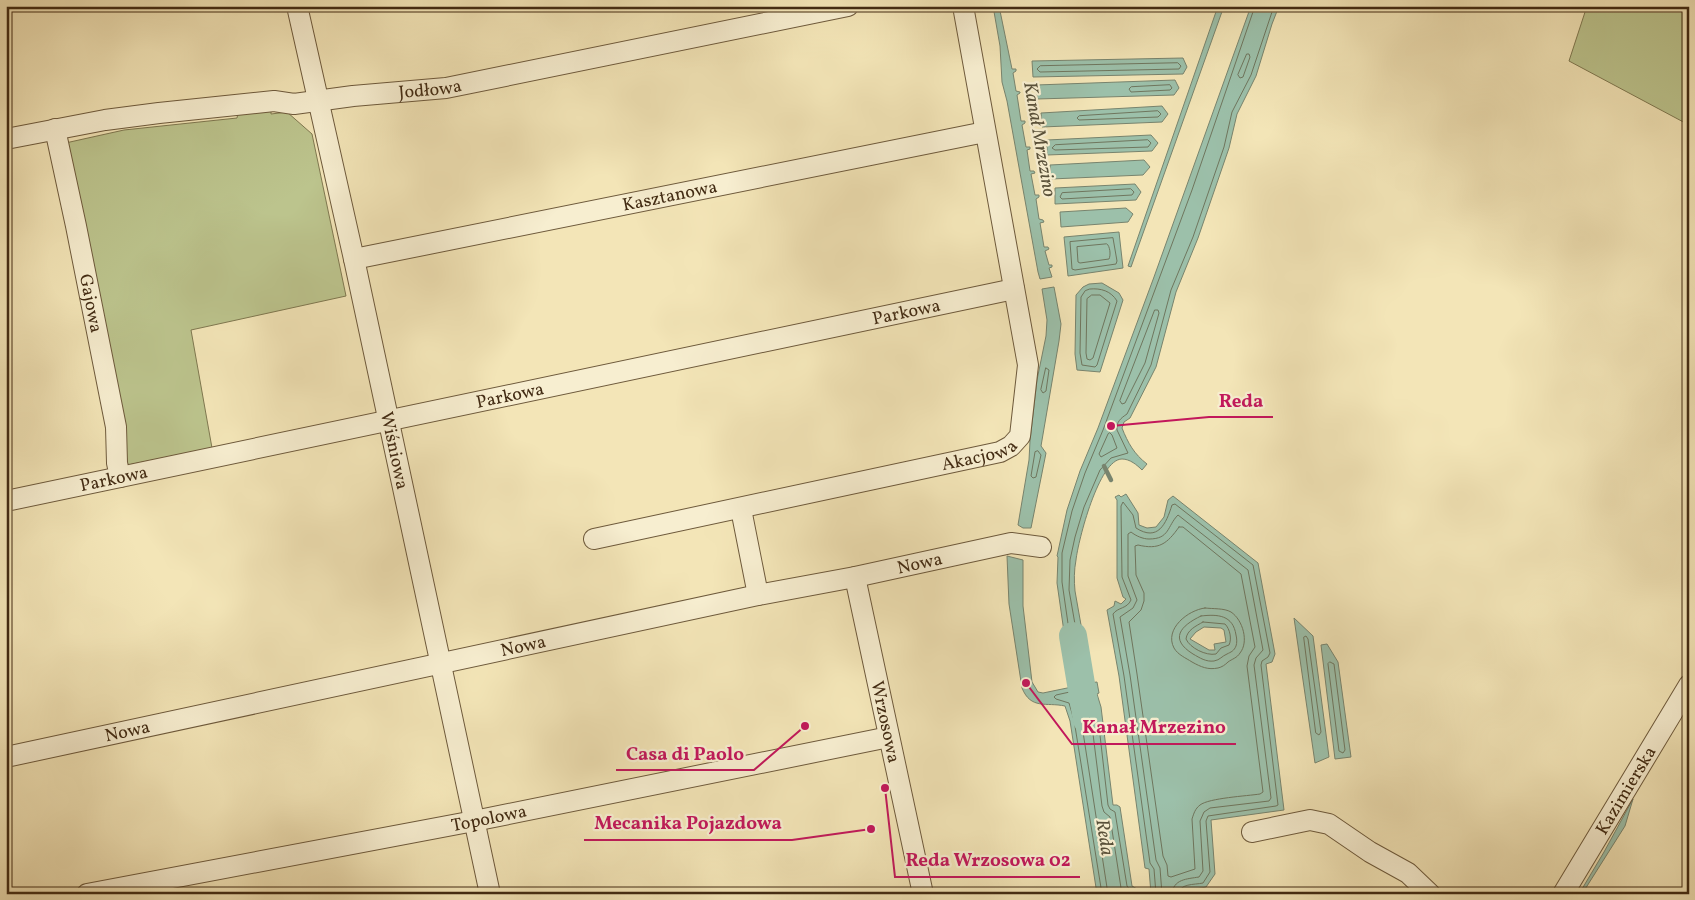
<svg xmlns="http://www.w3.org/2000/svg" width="1695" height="900" viewBox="0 0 1695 900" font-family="Vollkorn,serif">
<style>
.green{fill:#bcc48d;stroke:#7f7850}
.water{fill:#9cc0aa;stroke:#78846e;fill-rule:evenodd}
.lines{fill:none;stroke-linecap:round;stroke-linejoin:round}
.shore{stroke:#6f765e;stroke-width:1}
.stream{stroke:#78846e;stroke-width:4.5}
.river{stroke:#9cc0aa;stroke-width:28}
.minor-casing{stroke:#6e5a3c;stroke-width:22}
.minor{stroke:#f7eed0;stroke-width:20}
.labels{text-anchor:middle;stroke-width:4.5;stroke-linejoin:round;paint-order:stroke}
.street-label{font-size:18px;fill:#422b13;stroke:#f7eed0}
.water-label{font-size:19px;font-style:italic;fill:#585039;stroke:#f7eed0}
.leader{fill:none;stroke:#c2185b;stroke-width:2}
.callout-dot{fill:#c2185b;stroke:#f7eed0;stroke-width:2}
.callout-label{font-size:19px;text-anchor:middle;font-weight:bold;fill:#c2185b;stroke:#f7eed0;stroke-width:4.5;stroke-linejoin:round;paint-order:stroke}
</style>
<rect width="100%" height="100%" fill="#f3e5b7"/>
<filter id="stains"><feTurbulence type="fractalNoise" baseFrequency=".004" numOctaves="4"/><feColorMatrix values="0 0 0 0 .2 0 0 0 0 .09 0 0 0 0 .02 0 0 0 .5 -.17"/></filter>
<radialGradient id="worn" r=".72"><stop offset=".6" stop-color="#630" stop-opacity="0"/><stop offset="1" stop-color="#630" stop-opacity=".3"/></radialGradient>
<g class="green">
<path d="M1587,6h102v119l-120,-64z"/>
<path d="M271,110v4l16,-2 25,22 34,162 -155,34 21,118 -84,17 -67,-321 63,-14 113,-12 1,-5z"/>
</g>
<g class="water">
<path d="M993,6h6l13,63h4v2l-3,2 3,18 4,1v1l-3,2 4,26h4v2l-3,2 4,22h4v2l-3,1 3,21h4l1,2 -4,1 4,21h4v2l-3,2 3,20 4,1 1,2 -4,1 4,24h4l1,2 -4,2 4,14h3v2l-3,1 3,9 -12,2 -2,-7 -31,-171 -5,-19 -2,-36z"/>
<path d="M1218,6h6l-93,261 -3,-1z"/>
<path d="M1251,6h28l-7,18 -16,52 -19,38 -8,34 -31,90 -22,54 -20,75 -26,51 -6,4 -2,6c6,15 12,26 25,36l-5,6c-5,-5 -12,-11 -20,-11 -23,0 -44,82 -46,101 -2,10 -2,21 -1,31l14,79 -19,4 -13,-91 1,-26 -1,-1 10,-46 13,-39 18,-43 56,-151z"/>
<path d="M1183,58l4,9 -4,7 -150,3 -1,-16z"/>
<path d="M1175,80l4,8 -5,7 -137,4 -1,-14z"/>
<path d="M1162,106l6,8 -6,8 -120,5 -1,-14z"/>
<path d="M1151,135l7,8 -6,8 -105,4v-15z"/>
<path d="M1144,160l6,7 -7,8 -92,4 -1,-14z"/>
<path d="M1135,184l6,8 -5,8 -81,4v-16z"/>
<path d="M1126,208l7,6 -5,8 -67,5 -1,-15z"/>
<path d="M1119,232l4,36 -55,8 -4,-39z"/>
<path d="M1102,283l17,10 4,7 -23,72 -23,-2 -2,-16 1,-59 7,-8 6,-3z"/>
<path d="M1054,287l7,37 -2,17 -18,105 5,7 -15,75h-8l-5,-3 11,-65 1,-19 7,-61 9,-44 1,-16 -5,-31z"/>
<path d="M1126,494l12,19 1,12 8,3 9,-1 8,-10 4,-17 5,-4 85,67 17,91 -3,8 -6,2 18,146 -73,10 4,54 -9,13 -36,7h-19l-2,-25 -4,-1 -26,-192 -12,-66 7,-4 1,-5 6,3 5,-5 -3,-2 -6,-19v-78l-2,-3 4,-2 2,2zM1204,627l17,1 3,2 2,12 -12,2 1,6h-6l-19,-11 6,-7z"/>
<path d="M1007,556l16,4v46l9,76 6,10 5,1 29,-6v-2l25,-3 2,11 -2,1 4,13 12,98h4l3,2 12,79 5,3 1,5h-41l-27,-173 -5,-15c-19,-4 -34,4 -43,-18l-13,-84z"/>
<path d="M1294,618l19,18 16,121 -14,6z"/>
<path d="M1327,644l11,18 13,95 -16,2 -14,-114z"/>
<path d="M1633,799l-8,27 -43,68h-3l25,-42z"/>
</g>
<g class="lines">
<g class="shore">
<path d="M1255,6l-63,184 -89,240 -18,43 -13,38 -10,42v29l12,83 2,2h5l1,-3 -13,-74 1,-30 5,-23 9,-30 16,-37 11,-12 17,-5 -11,-23c-1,-8 4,-12 10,-16l24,-49 20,-75 22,-53 31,-90 8,-35 19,-37 23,-69"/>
<path d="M1247,54h2l1,3 -7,20 -3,1 -2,-3z"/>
<path d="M1178,63l3,3 -2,3 -139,3 -3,-3 3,-3z"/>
<path d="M1170,85l2,3 -2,2 -39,2 -2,-3 2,-2z"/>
<path d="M1158,111l3,3 -3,3 -79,3 -2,-2 2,-2z"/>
<path d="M1148,140l3,3 -3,4 -93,3 -3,-2 3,-3z"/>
<path d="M1131,189l3,3 -2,3 -70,4 -2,-2 2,-4z"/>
<path d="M1113,238l4,23 -1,3 -41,6 -3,-1 -2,-27z"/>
<path d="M1107,244c3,2 4,11 2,15l-29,4 -2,-1 -1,-15z"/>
<path d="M1090,289c11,-1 21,2 27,12l-20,64 -2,2 -13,-2 -2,-12 1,-56 4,-6z"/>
<path d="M1092,295h8l10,8 -17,55 -3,2 -3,-1 -1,-6 1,-54z"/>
<path d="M1155,310h3l1,3 -14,50 -20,40 -3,1 -2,-3z"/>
<path d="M1046,368l3,2 -3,21 -3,2 -2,-3z"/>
<path d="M1110,433l2,2 5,13 -16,9 -2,-3 9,-20z"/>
<path d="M1038,451l3,4 -5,22 -3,1 -2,-2 4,-24z"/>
<path d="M1179,527h4l58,47 14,73 -6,9 -2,10 16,126 -3,2c-13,2 -51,4 -60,11 -5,4 -6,8 -8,14l3,50 -24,8 -3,-1 -1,-11 -4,-9 -26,-182 -8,-52 12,-12 3,-9v-8l-8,-18 -1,-29 3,-1c21,5 29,-1 41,-18z"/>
<path d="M1205,608c8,1 19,0 26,4 12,8 18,30 9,41 -3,5 -8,6 -12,9 -3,3 -6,5 -10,6 -10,2 -17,-1 -26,-6 -6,-4 -14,-7 -18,-14 -10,-19 14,-38 31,-40z"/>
<path d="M1201,616c17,-2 32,-1 35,19 1,4 1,8 0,11 -2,5 -5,6 -9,8 -5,2 -7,6 -13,7 -8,1 -14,-3 -21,-7 -24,-15 -13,-28 8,-38z"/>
<path d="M1203,622l22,2c5,5 7,15 4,21l-8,3 -5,6c-10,2 -26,-6 -30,-15 1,-9 10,-13 17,-17z"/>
<path d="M1304,637l2,-1 2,3 13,93 -2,3 -3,-2z"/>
<path d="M1330,662l4,2 11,86 -2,3 -4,-2 -11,-87z"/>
<path d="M1102,894l-28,-174 -5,-17 -13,-4 -2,-2 2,-2 32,-7 5,2 -1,6 5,13 11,96 2,4 5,3 12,74 6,8"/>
<path d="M1108,894l-27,-175 -6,-19 1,-3 7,-2 3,1 4,14 12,96 2,6 6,5 11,71 3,6"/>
<path d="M1156,894l-2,-25 -4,-6 -26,-187 -11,-62c5,-7 14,-5 18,-14l-9,-23 -1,-71 2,-4 10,13 3,13c22,14 30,-4 36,-23l3,-1 78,61 17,88 -2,4 -6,4 -1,4 17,140 -2,1 -68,10 -2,5 4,51 -7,11c-9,2 -23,0 -25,11"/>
<path d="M1162,894l-2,-26 -4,-8 -26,-185 -10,-58 13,-9 4,-8 -9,-24v-42l3,-2c5,4 12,7 18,7 21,0 18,-13 29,-24l70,55 15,80 -7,8 -2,7 17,133 -2,3 -59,7 -6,4 -4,9 3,50 -4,6c-12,2 -26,2 -27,17"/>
</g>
<path class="stream" d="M1104,466l7,14"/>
<path class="river" d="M1073,636l14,84"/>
<g class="minor-casing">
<g id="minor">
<path id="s1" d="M297,6l57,253 136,635"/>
<path id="s2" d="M55,129l21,97 40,201 1,36 3,14"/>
<path id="s3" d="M6,139l99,-19 54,-7 115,-12 20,3 59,-8 93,-8 402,-82"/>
<path id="s4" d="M354,259l631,-127"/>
<path id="s5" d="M6,501l1008,-212"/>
<path d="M741,509l17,86"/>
<path id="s6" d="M594,539l406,-87 11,-6 9,-10 8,-71 -65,-359"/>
<path id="s7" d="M855,577l68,317"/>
<path id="s8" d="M6,757l752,-162 97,-18 156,-34 30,4"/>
<path d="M1252,832l58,-12 19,4 41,28 38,21 22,21"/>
<path id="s9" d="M87,894l387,-73 415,-84"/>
<path id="s10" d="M1563,894l126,-209"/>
</g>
</g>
<use href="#minor" class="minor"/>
</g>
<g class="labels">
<g class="street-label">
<text dy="6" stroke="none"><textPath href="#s3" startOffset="428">Jodłowa</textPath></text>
<text dy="6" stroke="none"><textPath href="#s4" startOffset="322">Kasztanowa</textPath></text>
<text dy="6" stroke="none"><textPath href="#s2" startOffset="178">Gajowa</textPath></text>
<text dy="6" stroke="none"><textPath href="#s5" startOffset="920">Parkowa</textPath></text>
<text dy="6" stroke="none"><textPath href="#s5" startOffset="515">Parkowa</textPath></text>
<text dy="6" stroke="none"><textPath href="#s1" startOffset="455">Wiśniowa</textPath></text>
<text dy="6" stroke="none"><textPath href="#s6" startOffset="394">Akacjowa</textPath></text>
<text dy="6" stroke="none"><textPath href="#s5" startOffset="110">Parkowa</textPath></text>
<text dy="6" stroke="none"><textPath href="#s8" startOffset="934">Nowa</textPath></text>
<text dy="6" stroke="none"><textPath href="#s8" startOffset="529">Nowa</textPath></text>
<text dy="6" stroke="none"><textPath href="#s7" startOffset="148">Wrzosowa</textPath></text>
<text dy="6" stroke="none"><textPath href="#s8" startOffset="124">Nowa</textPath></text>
<text dy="6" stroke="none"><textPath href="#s10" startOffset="121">Kazimierska</textPath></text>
<text dy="6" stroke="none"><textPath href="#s9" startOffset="409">Topolowa</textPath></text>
</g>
<g class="water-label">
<text transform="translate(1041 139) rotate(80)" y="7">Kanał Mrzezino</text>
<text transform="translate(1106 837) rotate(81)" y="7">Reda</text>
</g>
</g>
<path class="leader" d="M1111 426L1209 417H1273M1026 683L1072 744H1236M805 726L754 770H616M871 829L792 840H584M885 788L895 877H1080"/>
<g class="callout-dot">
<circle cx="1111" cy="426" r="5"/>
<circle cx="1026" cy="683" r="5"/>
<circle cx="805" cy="726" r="5"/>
<circle cx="871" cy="829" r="5"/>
<circle cx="885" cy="788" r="5"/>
</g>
<g class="callout-label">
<text x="1241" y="407">Reda</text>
<text x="1154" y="733">Kanał Mrzezino</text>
<text x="685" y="760">Casa di Paolo</text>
<text x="688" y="829">Mecanika Pojazdowa</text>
<text x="988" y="866">Reda Wrzosowa 02</text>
</g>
<rect width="1695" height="900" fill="none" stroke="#f3e5b7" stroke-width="25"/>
<rect x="8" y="8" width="1680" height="885" fill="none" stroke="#422b13" stroke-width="2.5"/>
<rect x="12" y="12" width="1670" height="875" fill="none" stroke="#422b13"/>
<rect width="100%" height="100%" filter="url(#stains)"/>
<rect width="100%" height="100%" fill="url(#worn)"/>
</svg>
